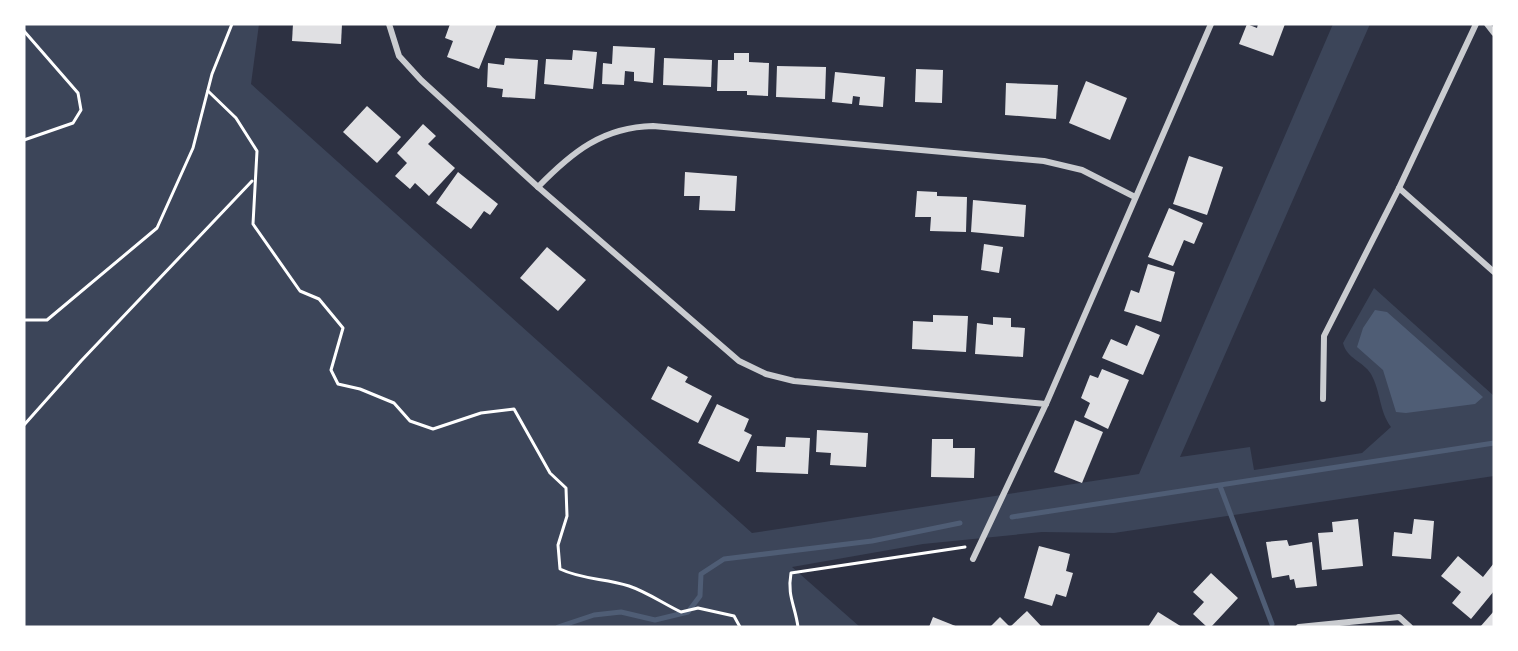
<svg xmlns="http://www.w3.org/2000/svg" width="1518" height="651" viewBox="0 0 1518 651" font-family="Quicksand,sans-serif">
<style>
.green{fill:#3c4559}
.water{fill:#4f5d75}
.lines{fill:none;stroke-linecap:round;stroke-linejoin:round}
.stream{stroke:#4f5d75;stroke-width:5}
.building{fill:#e0e0e3}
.path{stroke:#fff;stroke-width:3}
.minor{stroke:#caccd0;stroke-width:6}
</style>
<rect width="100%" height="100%" fill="#2d3142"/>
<path class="green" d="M24,24h235l-8,60 501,449 387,-59 194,-450h37l-190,433 70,-10 4,23 108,-17 29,-26c-12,-16 -10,-35 -20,-53 -8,-13 -24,-15 -28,-31l31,-55 120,108v80l-380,57 -72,-1 -119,12 -131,23 68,60h-836z"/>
<path class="water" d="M1375,310l12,2 96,85 -8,7 -69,9 -10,-1 -13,-42 -26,-23 6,-19z"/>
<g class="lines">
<g class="stream">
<path d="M1220,486l52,138"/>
<path d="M1012,517l482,-74"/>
<path d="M558,627l36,-12 27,-3 34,8 33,-8 12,-16 1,-22 23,-15 148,-18 88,-18"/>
</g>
</g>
<g class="building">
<path d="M293,24h49l-1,20 -49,-3z"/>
<path d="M450,24h47l-18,45 -32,-12 6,-16 -8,-3z"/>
<path d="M1247,24l10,4 1,-4h27l-12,32 -34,-12z"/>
<path d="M613,46l42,2 -2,35 -19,-2v-9l-9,-1 -1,14 -22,-1 1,-21 9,1z"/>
<path d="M573,50l24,2 -4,37 -49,-5 2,-25 26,1z"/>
<path d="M734,53h15v9l20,1 -1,33 -21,-1v-4h-30l1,-31h16z"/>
<path d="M505,58l33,2 -3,39 -33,-2 1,-8 -16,-2 1,-24 16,2z"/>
<path d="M664,58l48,2 -1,27 -48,-2z"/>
<path d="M777,66l49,1 -1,32 -49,-2z"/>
<path d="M916,69l27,1 -1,33 -27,-1z"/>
<path d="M835,72l50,5 -2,30 -24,-2 1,-8 -7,-1 -1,8 -20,-2z"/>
<path d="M1086,81l41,17 -17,42 -41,-17z"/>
<path d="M1006,83l52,2 -2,34 -51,-4z"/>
<path d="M367,106l34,31 -24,26 -34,-31z"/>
<path d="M423,124l13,12 -8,8 27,24 -26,28 -14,-13 -5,6 -15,-13 12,-13 -10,-10z"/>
<path d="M1189,156l34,11 -16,48 -34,-11z"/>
<path d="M458,172l40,32 -8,11 -6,-4 -13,18 -35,-26z"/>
<path d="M685,172l52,4 -2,35 -36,-1 1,-14h-16z"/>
<path d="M917,191l20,1v4l30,1 -1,35 -36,-1 1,-14h-16z"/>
<path d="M973,200l53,5 -2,32 -53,-5z"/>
<path d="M1169,208l34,15 -9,21 -10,-4 -11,26 -25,-9z"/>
<path d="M984,244l19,3 -4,26 -18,-3z"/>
<path d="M547,247l39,33 -28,31 -38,-33z"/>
<path d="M1148,264l27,8 -14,50 -37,-11 7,-21 8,3z"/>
<path d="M933,315l35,1 -2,36 -54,-3 1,-28 20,1z"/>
<path d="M993,317l18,1v9l14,1 -2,29 -48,-3 2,-31 16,2z"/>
<path d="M1136,325l24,10 -17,40 -41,-17 9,-19 16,7z"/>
<path d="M668,366l20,11 -3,5 27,14 -14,27 -47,-24z"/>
<path d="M1102,369l27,11 -21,49 -24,-12 6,-14 -9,-5 9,-23 8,3z"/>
<path d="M717,404l32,15 -5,12 8,4 -13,27 -41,-19z"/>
<path d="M1075,420l28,12 -21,51 -28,-11z"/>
<path d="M817,430l51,3 -2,34 -36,-2 1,-12 -15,-1z"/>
<path d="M786,437l24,1 -2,36 -52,-2 1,-26 28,1z"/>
<path d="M932,439h21v9h22l-1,30 -43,-1z"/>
<path d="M1358,519l5,47 -41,4 -4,-37 15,-1 -1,-10z"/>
<path d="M1414,519l20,2 -3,38 -39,-3 2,-24 18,2z"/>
<path d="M1287,540l2,6 23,-4 5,44 -21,2 -2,-9 -4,1 -1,-5 -17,3 -6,-36z"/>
<path d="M1039,546l31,8 -4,17 7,2 -7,24 -10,-3 -4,12 -28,-8z"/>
<path d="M1458,556l25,21 11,-14v28l-23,28 -19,-16 9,-11 -20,-16z"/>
<path d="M1211,573l27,25 -27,29h-4l-14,-13 11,-12 -11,-10z"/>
<path d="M1027,611l15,16h-32z"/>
<path d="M1494,611v16h-14z"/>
<path d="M1158,612l24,15h-34z"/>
<path d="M933,617l25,10h-29z"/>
<path d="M1000,617l10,10h-20z"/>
</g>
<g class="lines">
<g class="path">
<path d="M24,31l54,62 3,17 -8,13 -49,17"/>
<path d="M208,91l28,27 21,33 -4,73 47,67 19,8 24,29 -12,42 7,14 22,5 34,14 16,18 23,8 48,-16 33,-4 36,64 16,15 1,28 -9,29 2,24c23,11 45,9 69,17 18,6 35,18 52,26l17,-4 36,8 6,11"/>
<path d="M24,320h23l110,-92 36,-80 19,-74 20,-50"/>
<path d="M24,425l57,-64 171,-180"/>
<path d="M798,627c-3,-22 -11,-31 -7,-54l174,-26"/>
</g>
<g class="minor">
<path d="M389,24l10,32 22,24 117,107 201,174 27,13 28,7 252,23"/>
<path d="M1487,24l7,9"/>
<path d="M538,187c34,-35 65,-60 115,-61l391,35 38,9 53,27"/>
<path d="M1399,188l95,84"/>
<path d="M1323,399l1,-63 75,-148 77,-164"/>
<path d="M973,559l73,-155 165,-380"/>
<path d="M1299,627l100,-10 11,10"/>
</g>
</g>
<rect width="1518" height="651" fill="none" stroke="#ffffff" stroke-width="51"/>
</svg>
